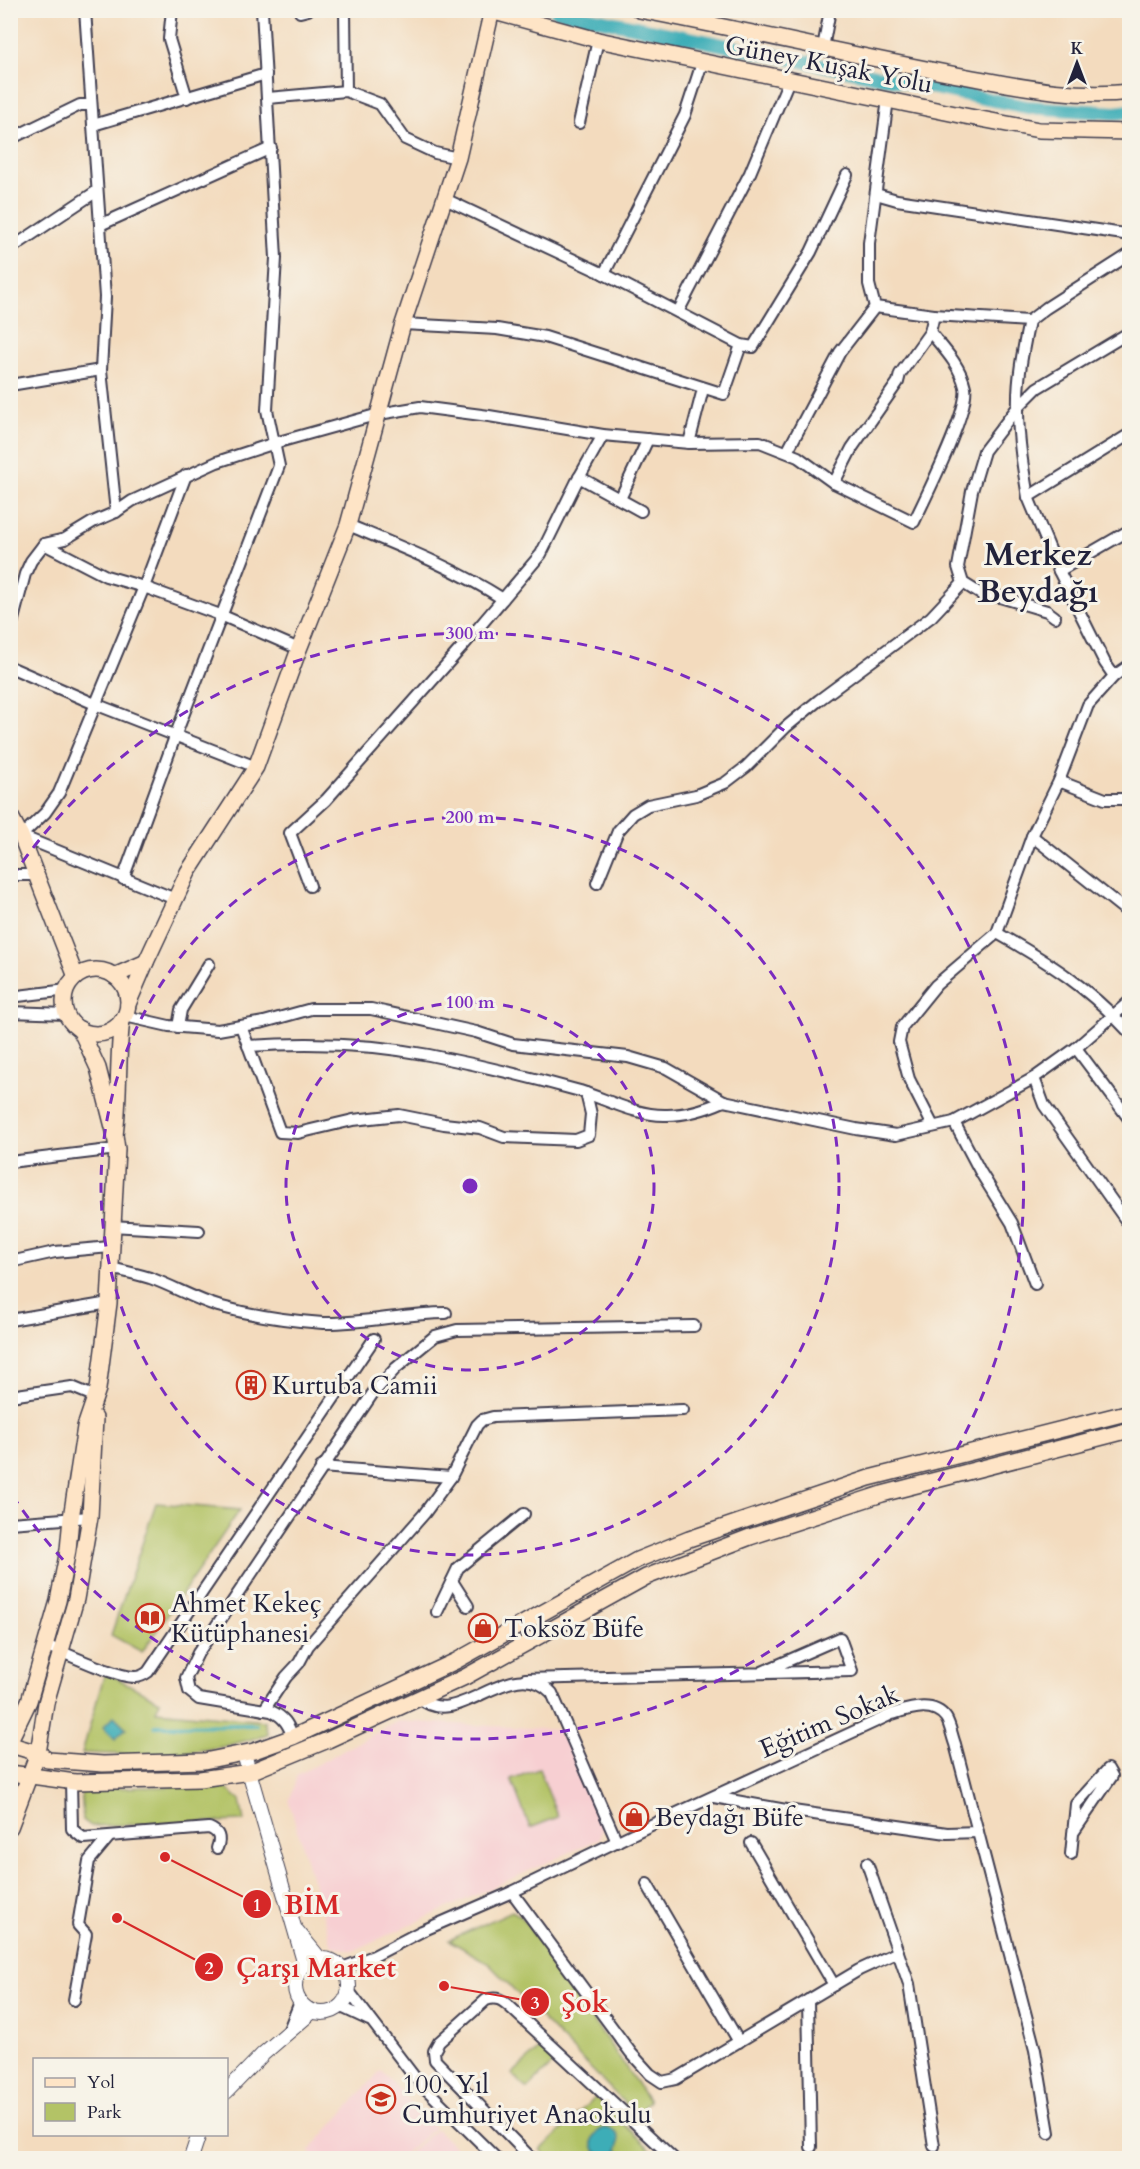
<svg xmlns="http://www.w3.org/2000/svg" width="1140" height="2169" viewBox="0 0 1140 2169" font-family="Cardo,serif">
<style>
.built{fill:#f7cfd2}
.green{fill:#b3c366;stroke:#6a7250;stroke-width:1.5}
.water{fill:#3cadb7;stroke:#2f6879;stroke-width:1.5}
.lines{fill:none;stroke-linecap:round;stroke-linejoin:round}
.stream{stroke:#3cadb7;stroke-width:4}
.canal{stroke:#3cadb7;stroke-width:14}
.minor-casing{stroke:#413e4f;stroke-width:14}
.tertiary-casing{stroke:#413e4f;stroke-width:16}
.secondary-casing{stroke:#413e4f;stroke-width:18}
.minor{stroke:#fff;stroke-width:10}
.tertiary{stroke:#fff;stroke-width:14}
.secondary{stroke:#fee4c6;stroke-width:15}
.ring{fill:none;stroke:#7b2cbf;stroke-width:3;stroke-dasharray:10 8}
.labels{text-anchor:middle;stroke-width:6;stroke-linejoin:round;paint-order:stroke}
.street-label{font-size:26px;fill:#22223b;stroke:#f7f3e8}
.poi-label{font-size:26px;fill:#22223b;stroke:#f7f3e8;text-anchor:start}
.district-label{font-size:32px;font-weight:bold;fill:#22223b;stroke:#f7f3e8}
.centre{fill:#7b2cbf;stroke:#f7f3e8;stroke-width:3}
.ring-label{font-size:18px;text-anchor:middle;font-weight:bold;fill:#7b2cbf;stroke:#f7f3e8;stroke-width:6;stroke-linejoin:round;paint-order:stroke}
.leader{fill:none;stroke:#d62828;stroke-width:2}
.callout-dot{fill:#d62828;stroke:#f7f3e8;stroke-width:2}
.mark-label{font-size:18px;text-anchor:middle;font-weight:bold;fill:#fff}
.callout-label{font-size:27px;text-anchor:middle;font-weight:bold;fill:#d62828;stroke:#f7f3e8;stroke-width:6;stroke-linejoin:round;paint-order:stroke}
</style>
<rect width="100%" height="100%" fill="#f7f3e8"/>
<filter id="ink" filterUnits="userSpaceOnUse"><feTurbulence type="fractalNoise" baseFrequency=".0167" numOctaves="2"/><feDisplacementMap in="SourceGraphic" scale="12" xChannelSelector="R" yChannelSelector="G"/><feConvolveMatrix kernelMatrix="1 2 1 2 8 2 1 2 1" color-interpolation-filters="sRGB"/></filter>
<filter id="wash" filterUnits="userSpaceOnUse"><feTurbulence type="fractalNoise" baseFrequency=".008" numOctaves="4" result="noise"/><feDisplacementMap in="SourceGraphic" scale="24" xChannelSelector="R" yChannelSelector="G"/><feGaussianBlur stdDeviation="1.35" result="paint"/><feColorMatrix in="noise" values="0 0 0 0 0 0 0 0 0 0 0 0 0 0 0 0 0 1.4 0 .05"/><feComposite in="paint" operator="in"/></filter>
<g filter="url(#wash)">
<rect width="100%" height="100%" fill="#f3dbbe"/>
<g class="built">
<path d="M398,1721l166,9 40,94 -5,15 -246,112 -21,-5 -43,-144 8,-27z"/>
<path d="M381,2070l53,58 -34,30h-84l-7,-7z"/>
<path d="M436,2129l30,29h-63z"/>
</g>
<g class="green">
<path d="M156,1503l84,7 -98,142 -31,-17z"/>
<path d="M105,1672l55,29 -4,10 108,10 4,14 -47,12 -56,9 -83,-3z"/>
<path d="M539,1769l19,48 -28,11 -19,-49z"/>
<path d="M222,1785l18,15 4,21 -153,5 -8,-6 -2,-31z"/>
<path d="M512,1911l9,5 128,185 -13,14 -148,-152 -39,-23z"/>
<path d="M543,2046l14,14 -30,29 -15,-15z"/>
<path d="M595,2097l65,61 -112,-1 -7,-7z"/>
</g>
<g class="water">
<path d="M114,1716l12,12 -11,11 -12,-12z"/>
<path d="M604,2128c13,1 19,10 13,22l4,4 9,-1 10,5h-23l-3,-5c-21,8 -30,-16 -10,-25z"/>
</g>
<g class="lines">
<path class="stream" d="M155,1726l101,-1"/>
<path class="canal" d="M557,11l470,96 89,6 14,-2"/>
</g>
</g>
<g filter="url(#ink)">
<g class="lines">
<g class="minor-casing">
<g id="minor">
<path d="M85,10l20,287 -4,73 15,142"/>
<path d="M172,10l-3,29 18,59"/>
<path d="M345,10l1,81"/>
<path d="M300,12l8,-2"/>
<path d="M823,48l7,-38"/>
<path d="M268,98l78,-7 34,13 25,35 30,14 23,5"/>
<path d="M888,99l-19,144v41l6,23 59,8"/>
<path d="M579,123l19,-83"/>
<path d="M93,125l173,-51"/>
<path d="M10,139l70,-34h11"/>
<path d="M876,194l21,6 233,35"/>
<path d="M445,199l159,75 137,71 12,2 58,-95 36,-77"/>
<path d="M100,225l171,-77"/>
<path d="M10,249l87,-58"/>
<path d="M604,274l81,-159 17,-52"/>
<path d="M678,312l72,-139 39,-93"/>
<path d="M403,324l94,5 48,8 179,57 17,-49"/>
<path d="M10,385l91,-15"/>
<path d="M689,443l14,-54"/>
<path d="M787,452l53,-100 35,-45"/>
<path d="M579,477l62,34"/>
<path d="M834,483l18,-35 46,-66 2,-8 30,-42 4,-17 95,6"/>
<path d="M1028,497c-5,-29 -10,-58 -10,-88 -1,-30 5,-59 11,-88l17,-13 84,-54"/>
<path d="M620,499l28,-60"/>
<path d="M348,525c53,22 107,43 155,74"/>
<path d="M44,544l62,32 38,11 79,29 76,33"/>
<path d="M1059,571l71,-41"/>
<path d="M1055,617l-8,-6 -47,-14 -21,-4 -16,-10 -5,-16 14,-76 12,-40 33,-43 20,-20 93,-56"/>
<path d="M10,631l15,-57 6,-13 13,-17 21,-5 28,-17 23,-10 16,-11 85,-39 58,-19 104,-29 41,-7 69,9 114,19 86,8 71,-1 38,15 36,26 80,39c12,-26 56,-112 51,-135 -5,-22 -21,-38 -35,-55"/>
<path d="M10,667l85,37 161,63"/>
<path d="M1114,676l16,-11"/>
<path d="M1059,781l46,18h24l1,-2"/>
<path d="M1032,836l98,78"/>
<path d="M10,875h26"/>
<path d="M123,879l53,-145 103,-268 -12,-56 9,-152 -14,-248"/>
<path d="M597,883l21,-52 15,-17 15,-9 48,-10 29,-12 21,-16 40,-40 33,-27 112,-83 32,-34"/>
<path d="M310,886l-20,-53 36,-33 137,-154 78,-92 35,-71 27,-48"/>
<path d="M175,899l-154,-63 24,-23 14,-20 85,-206 42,-112"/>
<path d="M997,933c53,30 91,54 133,100"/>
<path d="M10,997l57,-7"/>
<path d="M10,1012l57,2"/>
<path d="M125,1016l44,10 49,4 46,-8 47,-13h60l105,23 37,12 115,13 38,11 58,33 132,28 40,6 58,-13 80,-44 42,-30 54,-47"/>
<path d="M241,1026l39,106 18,1 55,-13 46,-5 45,9 36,4 24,9 72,3 13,-5 2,-21 -5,-21"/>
<path d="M178,1027l3,-17 28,-46"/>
<path d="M248,1046c58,-4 124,-2 181,9 51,10 101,22 151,36 28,9 57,25 87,24 20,0 39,-6 57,-14"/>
<path d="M1076,1048l54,72"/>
<path d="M1034,1078l10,27 86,121"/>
<path d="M954,1122l27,51 31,50 23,61"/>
<path d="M933,1126l-24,-47 -10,-37 3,-15 34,-42 61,-52 35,-97 27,-55 29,-76 26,-29 -9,-13 -46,-92 -31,-74 102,-63"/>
<path d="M10,1162l107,-13"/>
<path d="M111,1226l88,5"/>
<path d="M10,1262l45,-10 55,-5"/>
<path d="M110,1268c13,3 27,6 40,10 23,8 44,21 68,28 33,9 71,15 105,17 41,1 82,-10 123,-10"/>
<path d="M10,1320l99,-17"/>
<path d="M10,1396l62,-9 24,10"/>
<path d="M321,1467l130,10"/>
<path d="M10,1523l80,-6"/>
<path d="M452,1581l16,25"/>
<path d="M437,1612l21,-44 66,-54"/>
<path d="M45,1645c21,8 70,32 90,32 6,0 9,-2 13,-5l226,-333"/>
<path d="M525,1679l327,-8 -12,-33 -78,34"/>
<path d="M420,1698c38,35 91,-48 132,-5l65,149"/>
<path d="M264,1710l22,-33 13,-14 9,-17 116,-132 27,-37 26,-52 5,-5 11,-3 190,-7"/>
<path d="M293,1737c-5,-13 -9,-20 -22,-26l-72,-12 -10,-8 -3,-13 12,-25 175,-260 23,-25 39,-32 22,-6 237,-4"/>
<path d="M71,1781l1,48 11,9 126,-10c10,4 12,10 8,20"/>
<path d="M714,1797l72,13 161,23 31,-1"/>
<path d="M751,1843l83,142"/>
<path d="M1071,1854l5,-50 32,-35 4,7 -39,57"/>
<path d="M867,1863l42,121 25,162"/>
<path d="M647,1884l92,158"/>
<path d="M512,1892l119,161 19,21 12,8 14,-3 183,-109 39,-18"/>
<path d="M342,1968l32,-12 48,-25 90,-39 137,-66 243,-112c17,-5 41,-14 54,4 4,6 6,18 9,26l80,306 14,83"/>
<path d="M348,1990l68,89 80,79"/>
<path d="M74,2000l12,-66 -8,-9 11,-64 20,-24"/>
<path d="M808,2000l3,147"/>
<path d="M339,2006l30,14"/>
<path d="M288,2032l12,-30"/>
<path d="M531,2158l-96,-98 -1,-9 5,-9 47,-42c11,-4 16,0 24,7l163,151"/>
</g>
</g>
<g class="tertiary-casing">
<g id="tertiary">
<path d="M244,1754l61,211"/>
<path d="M297,1931l23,28"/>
<circle cx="322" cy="1986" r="27"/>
<path d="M226,2092l37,-38 50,-43"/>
<path d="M191,2158l8,-24"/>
</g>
</g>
<g class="secondary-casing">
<g id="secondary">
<path d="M487,10l111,30 367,76 74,14 91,2"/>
<path d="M639,10c106,20 212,45 318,65 56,10 115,24 173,17"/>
<path d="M10,815l11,21 55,141"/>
<path d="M146,962l42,-90 68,-105 43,-118 49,-124 55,-201 55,-166 34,-148"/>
<circle cx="96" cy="1002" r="32"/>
<path d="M114,976l32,-14 -18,42"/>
<path d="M80,1029l18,39 17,67c5,-39 2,-77 7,-115"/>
<path d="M11,1745l27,8 10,7 55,4 101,-3 50,-10 39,-14 163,-76 181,-101 52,-21 180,-61 261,-66"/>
<path d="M10,1746l3,-12 16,-33 29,-100 10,-51 3,-32 14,-91 13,-38 11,-86 8,-154 -2,-14"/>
<path d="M10,1773l65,9 125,-3 50,-7 78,-32 137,-63 181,-100 104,-40 132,-43 248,-64"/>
<path d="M10,1827l28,-74 8,-50 30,-104 14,-82 5,-99"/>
</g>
</g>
<use href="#minor" class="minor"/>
<use href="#tertiary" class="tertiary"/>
<use href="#secondary" class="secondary"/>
</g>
</g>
<g class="ring">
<circle cx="470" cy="1186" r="184"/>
<circle cx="470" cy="1186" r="369"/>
<path d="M12 877A553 553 0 1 1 12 1495"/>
</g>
<defs>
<g id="building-ring" transform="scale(1.5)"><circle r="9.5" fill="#f7f3e8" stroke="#c8321e" stroke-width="1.5"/><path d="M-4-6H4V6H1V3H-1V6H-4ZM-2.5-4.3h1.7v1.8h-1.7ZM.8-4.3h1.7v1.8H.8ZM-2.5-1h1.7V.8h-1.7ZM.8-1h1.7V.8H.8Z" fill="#c8321e"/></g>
<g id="library-ring" transform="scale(1.5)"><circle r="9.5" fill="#f7f3e8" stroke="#c8321e" stroke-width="1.5"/><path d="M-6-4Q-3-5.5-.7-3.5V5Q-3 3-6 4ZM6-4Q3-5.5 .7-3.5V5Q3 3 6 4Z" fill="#c8321e"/></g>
<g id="shop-ring" transform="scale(1.5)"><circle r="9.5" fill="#f7f3e8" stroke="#c8321e" stroke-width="1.5"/><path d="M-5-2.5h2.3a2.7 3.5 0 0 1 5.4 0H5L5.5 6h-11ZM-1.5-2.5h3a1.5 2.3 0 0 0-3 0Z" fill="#c8321e"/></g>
<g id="school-ring" transform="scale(1.5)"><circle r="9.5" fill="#f7f3e8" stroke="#c8321e" stroke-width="1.5"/><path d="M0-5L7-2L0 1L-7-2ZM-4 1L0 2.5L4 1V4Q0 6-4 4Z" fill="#c8321e"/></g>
</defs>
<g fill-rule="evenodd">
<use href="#building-ring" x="251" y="1385"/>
<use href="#library-ring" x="150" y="1618"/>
<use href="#shop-ring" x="483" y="1628"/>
<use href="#shop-ring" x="634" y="1817"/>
<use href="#school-ring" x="381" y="2099"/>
</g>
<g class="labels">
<g class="street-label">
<text transform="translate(829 64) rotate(11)" y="9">Güney Kuşak Yolu</text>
<text transform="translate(829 1721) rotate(-23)" y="9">Eğitim Sokak</text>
</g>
<g class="poi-label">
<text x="272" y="1394">Kurtuba Camii</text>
<text x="171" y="1612">Ahmet Kekeç<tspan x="171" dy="30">Kütüphanesi</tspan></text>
<text x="504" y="1637">Toksöz Büfe</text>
<text x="655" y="1826">Beydağı Büfe</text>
<text x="402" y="2093">100. Yıl<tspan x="402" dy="30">Cumhuriyet Anaokulu</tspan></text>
</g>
<g class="district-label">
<text x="1038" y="565">Merkez<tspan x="1038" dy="37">Beydağı</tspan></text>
</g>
</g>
<circle cx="470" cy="1186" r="9" class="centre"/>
<g class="ring-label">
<text x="470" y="639">300 m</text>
<text x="470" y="823">200 m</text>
<text x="470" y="1008">100 m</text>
</g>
<path class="leader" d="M165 1857L257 1904M117 1918L209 1967M444 1986L535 2002"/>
<g class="callout-dot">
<circle cx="165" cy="1857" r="6"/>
<circle cx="117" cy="1918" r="6"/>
<circle cx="444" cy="1986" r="6"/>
<circle cx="257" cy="1904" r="15"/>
<circle cx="209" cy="1967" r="15"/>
<circle cx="535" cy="2002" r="15"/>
</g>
<g class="mark-label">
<text x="257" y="1911">1</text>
<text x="209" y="1974">2</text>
<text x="535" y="2009">3</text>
</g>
<g class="callout-label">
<text x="312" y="1914">BİM</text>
<text x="316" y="1977">Çarşı Market</text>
<text x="585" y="2012">Şok</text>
</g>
<rect width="1140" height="2169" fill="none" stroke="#f7f3e8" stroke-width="36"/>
<rect x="33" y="2058" width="195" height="78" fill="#f7f3e8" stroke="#a29fa3" stroke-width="1.5"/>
<rect x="45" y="2078" width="30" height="9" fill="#fee4c6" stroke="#a29fa3" stroke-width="1.5"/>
<text x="87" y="2088" font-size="18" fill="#22223b">Yol</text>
<rect x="45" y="2103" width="30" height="18" fill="#b3c366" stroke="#a29fa3" stroke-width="1.5"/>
<text x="87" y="2118" font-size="18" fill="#22223b">Park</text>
<g transform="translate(1077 63)" stroke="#f7f3e8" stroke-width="4.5" paint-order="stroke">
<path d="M0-4.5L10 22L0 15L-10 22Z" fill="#22223b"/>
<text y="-9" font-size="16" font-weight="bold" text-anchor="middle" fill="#22223b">K</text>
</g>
</svg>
